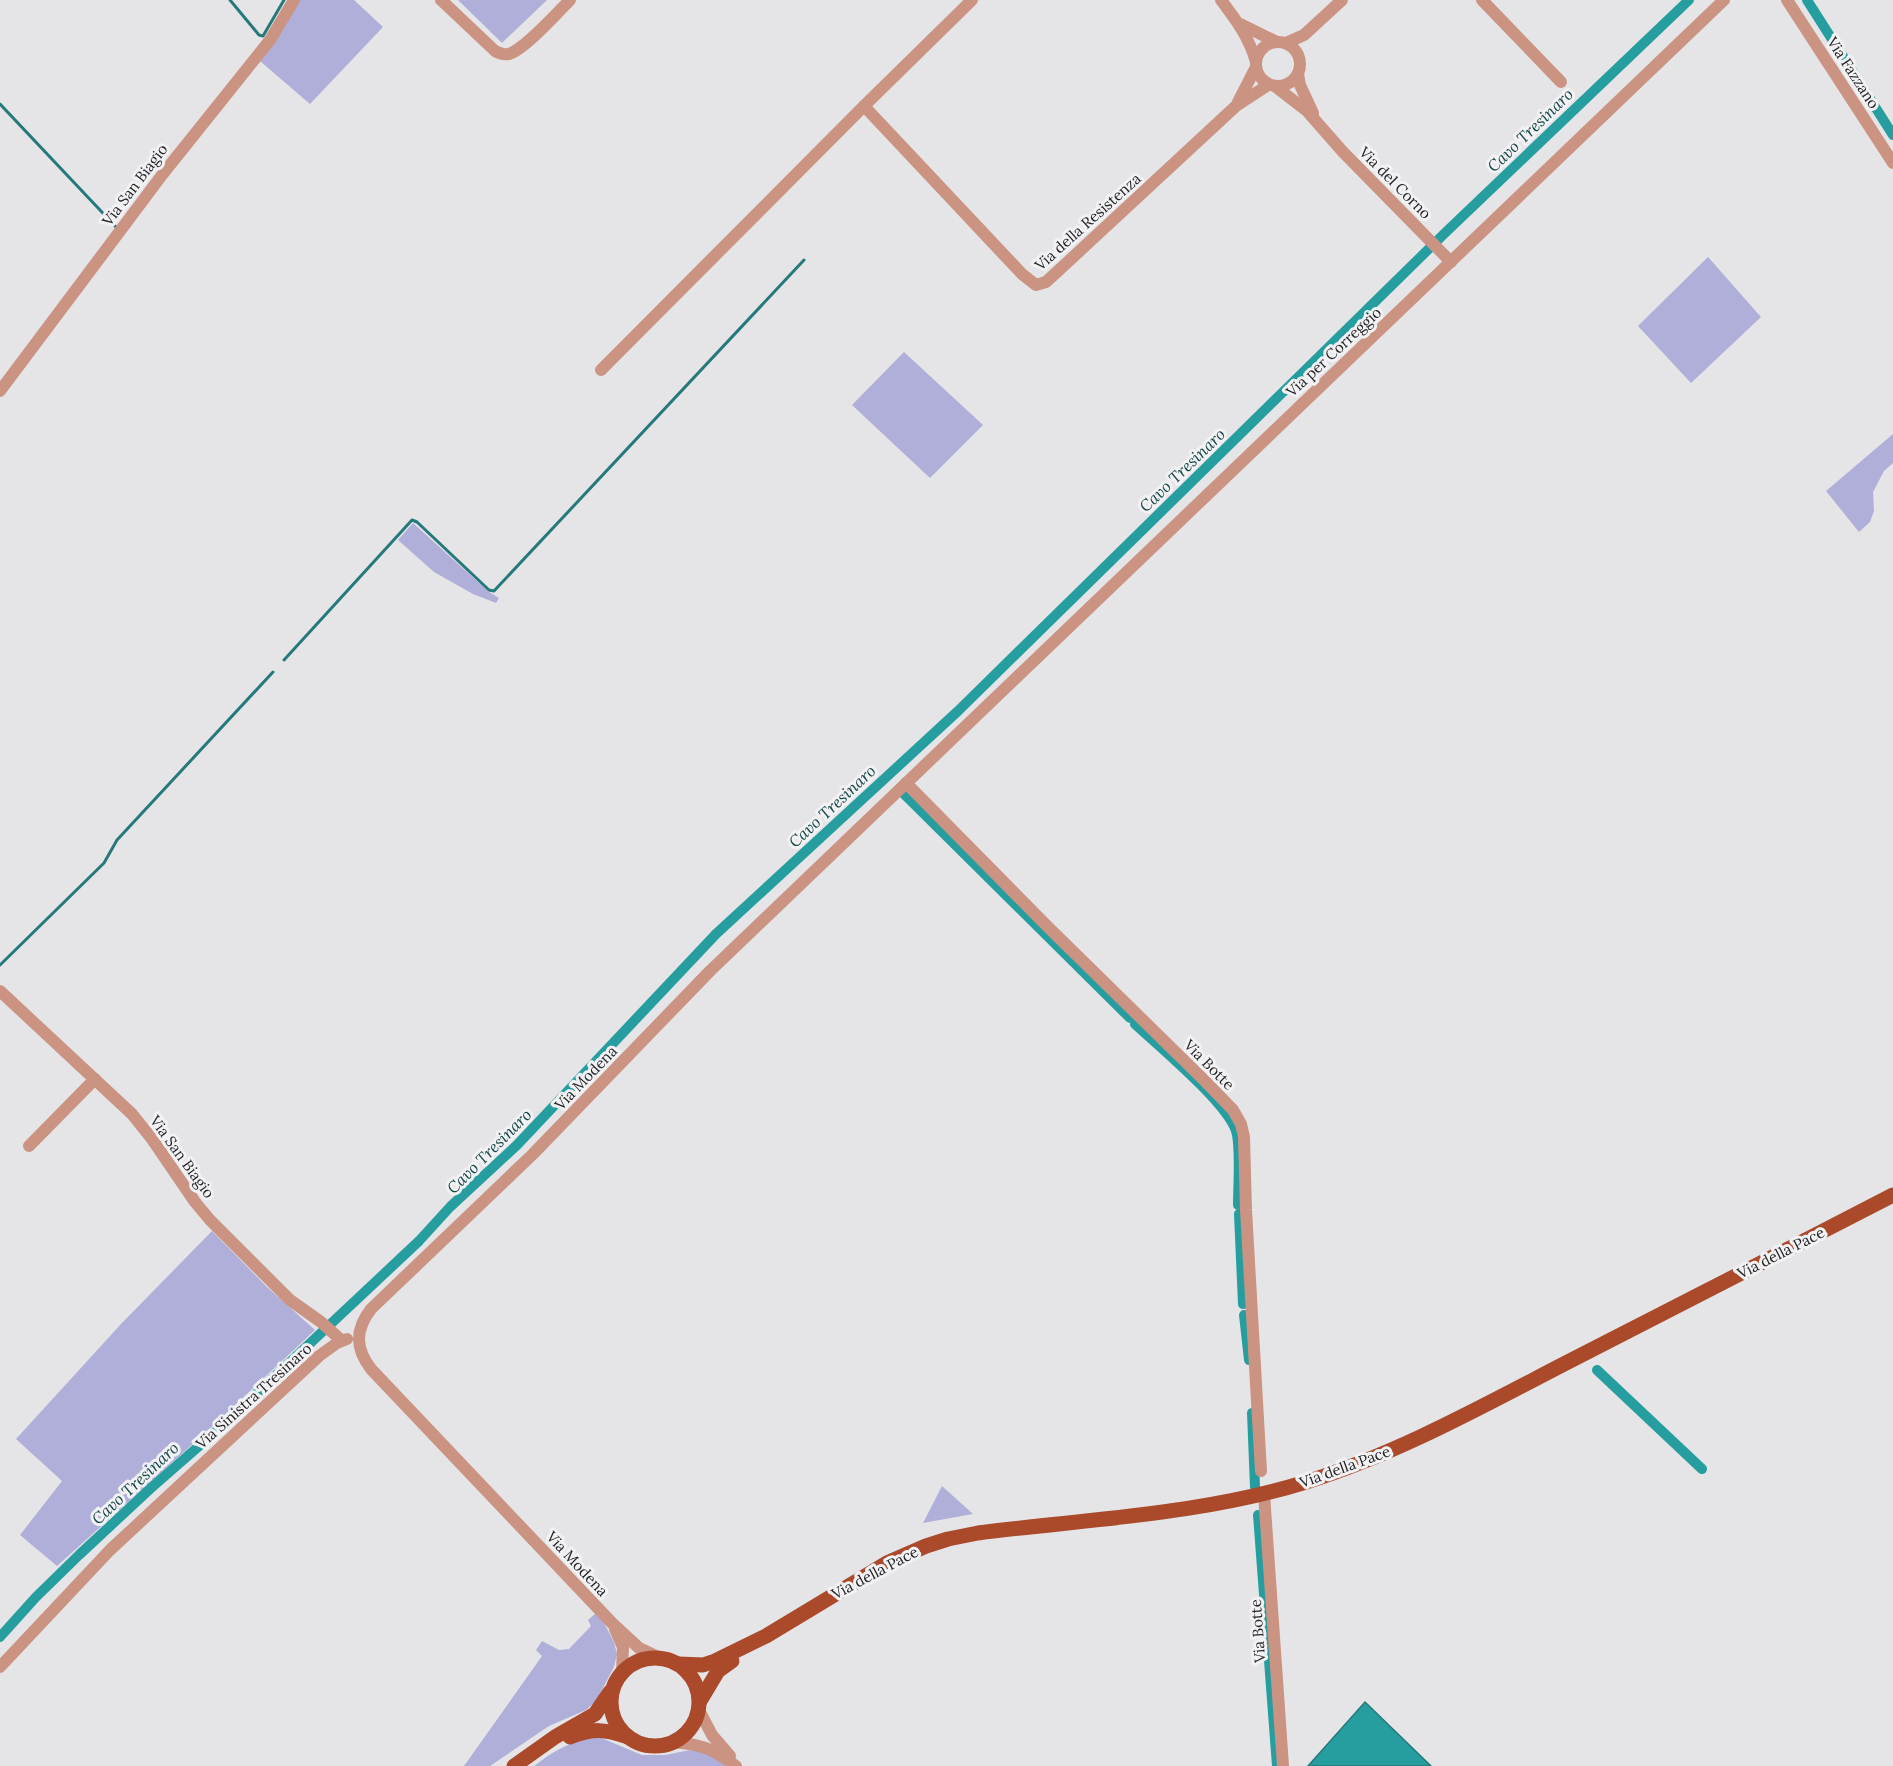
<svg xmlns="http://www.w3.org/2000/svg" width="1893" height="1766" viewBox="0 0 1893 1766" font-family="Lora,serif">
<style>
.green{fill:#afafd9}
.water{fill:#269ea0;stroke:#25797b;stroke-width:1.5}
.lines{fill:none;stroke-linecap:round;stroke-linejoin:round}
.stream{stroke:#25797b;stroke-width:3}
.canal{stroke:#269ea0;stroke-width:10}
.minor{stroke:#cb9382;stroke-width:12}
.major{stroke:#ab492b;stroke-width:15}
.labels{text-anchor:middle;stroke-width:6;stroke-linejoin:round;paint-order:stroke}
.street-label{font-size:15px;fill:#242425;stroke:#f2f2f5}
.water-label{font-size:16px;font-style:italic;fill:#134546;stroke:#f2f2f5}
</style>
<rect width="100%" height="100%" fill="#e5e5e8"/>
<g class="green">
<path d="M300,0h54l29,27 -73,77 -50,-43z"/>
<path d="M458,0h89l-45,43z"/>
<path d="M1708,257l53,60 -70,66 -53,-57z"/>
<path d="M904,352l79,73 -53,53 -78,-73z"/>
<path d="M1893,434v29l-9,8 -11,21 1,19 -4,11 -11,10 -33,-41z"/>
<path d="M413,523l76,69 10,6 -3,5 -23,-9 -39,-22 -36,-32z"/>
<path d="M212,1231l55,56 48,43 -100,94 -158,142 -37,-31 42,-54 -46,-42 105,-115z"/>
<path d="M942,1486l31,28 -50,9z"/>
<path d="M596,1613l8,10 10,19 3,12 -3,13 -18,34 -10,9 -37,16 -59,40h-26l78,-110 -6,-6 6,-9 17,9 10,-1 22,-23 -3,-6z"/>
<path d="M599,1737l43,18h23l25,-5 19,4 17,12h-192c23,-17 36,-25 65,-29z"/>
</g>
<path class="water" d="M1365,1702l66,64h-123z"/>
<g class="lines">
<g class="stream">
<path d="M230,0l29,35 4,1 21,-36"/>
<path d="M0,104l116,123"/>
<path d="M284,660l128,-140 5,2 72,68 5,1 310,-331"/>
<path d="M0,965l104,-102 13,-23 156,-168"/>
</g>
<g class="canal">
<path d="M1807,0l86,135"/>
<path d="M904,794l226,224"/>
<path d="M1135,1024c25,23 92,79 101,107 5,15 2,57 2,74"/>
<path d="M1239,1214l4,90"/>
<path d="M1244,1315l5,45"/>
<path d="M1597,1370l105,99"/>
<path d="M1252,1413l3,74"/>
<path d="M1258,1515l19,251"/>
<path d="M0,1637l36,-40 43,-42 72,-67 71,-62 197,-185 31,-34 67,-62 199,-211 242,-223 488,-479 243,-232"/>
</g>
<g class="minor">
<path d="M441,0l54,51c5,3 8,4 14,3 16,-5 48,-41 61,-54"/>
<path d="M1221,0c15,20 28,37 35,62"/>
<path d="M1482,0l79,82"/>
<path d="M1787,0l106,163"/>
<path d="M1240,24l37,18"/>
<circle cx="1278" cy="64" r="22"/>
<path d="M1286,43l18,-8 38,-35"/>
<path d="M1298,74l2,11 13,28"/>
<path d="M1276,87l31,24 36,41 108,110"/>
<path d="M1238,102l18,-35"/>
<path d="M864,106l158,168 14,11 10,-3 12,-11 178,-165 32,-21"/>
<path d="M601,370l263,-264 108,-106"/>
<path d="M0,391l162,-216 108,-135 24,-40"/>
<path d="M906,783l140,142 159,156 28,29 8,14 3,13 2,73 15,261"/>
<path d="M0,991l132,123 20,25 43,63 15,18 80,80 31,22 20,18"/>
<path d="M29,1146l66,-67"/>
<path d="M1264,1494l19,272"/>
<path d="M615,1629l8,18 -1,25"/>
<path d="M658,1657l-19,-9 -27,-25 -241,-254c-16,-21 -16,-39 0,-60l162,-155 177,-183 1014,-971"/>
<path d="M0,1667l110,-117 209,-194 18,-13 10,-4"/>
<path d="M699,1710l13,25 18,21"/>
<path d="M673,1742c31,3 38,6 63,24"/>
</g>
<g class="major">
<circle cx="655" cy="1702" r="44"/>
<path d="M679,1664l24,1 12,-4 51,-25 121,-73 39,-17 22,-7 30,-6c109,-14 222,-18 328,-51 90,-28 173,-74 256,-117 111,-57 221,-113 331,-170"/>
<path d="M700,1701l18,-30 14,-10"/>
<path d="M570,1737c24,-9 34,-8 58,0"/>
<path d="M514,1766l41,-29 40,-23 15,-22"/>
</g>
</g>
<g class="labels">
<g class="street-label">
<text transform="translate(1853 73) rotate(57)" y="5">Via Fazzano</text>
<text transform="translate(1395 183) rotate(45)" y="5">Via del Corno</text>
<text transform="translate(135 185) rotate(-53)" y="5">Via San Biagio</text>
<text transform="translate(1088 222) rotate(-42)" y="5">Via della Resistenza</text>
<text transform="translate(1334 352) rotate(-43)" y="5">Via per Correggio</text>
<text transform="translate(1209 1065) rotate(45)" y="5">Via Botte</text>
<text transform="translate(586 1078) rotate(-46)" y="5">Via Modena</text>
<text transform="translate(182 1157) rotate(54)" y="5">Via San Biagio</text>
<text transform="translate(1781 1253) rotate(-27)" y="5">Via della Pace</text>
<text transform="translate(254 1396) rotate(-42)" y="5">Via Sinistra Tresinaro</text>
<text transform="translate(1345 1467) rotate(-20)" y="5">Via della Pace</text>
<text transform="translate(577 1564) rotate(47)" y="5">Via Modena</text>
<text transform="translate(875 1573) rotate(-28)" y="5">Via della Pace</text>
<text transform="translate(1258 1631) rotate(-94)" y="5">Via Botte</text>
</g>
<g class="water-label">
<text transform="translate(1530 130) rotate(-44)" y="6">Cavo Tresinaro</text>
<text transform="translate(1182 470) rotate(-44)" y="6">Cavo Tresinaro</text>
<text transform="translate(832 806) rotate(-43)" y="6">Cavo Tresinaro</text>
<text transform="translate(489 1151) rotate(-45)" y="6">Cavo Tresinaro</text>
<text transform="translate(135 1483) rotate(-43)" y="6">Cavo Tresinaro</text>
</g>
</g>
</svg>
